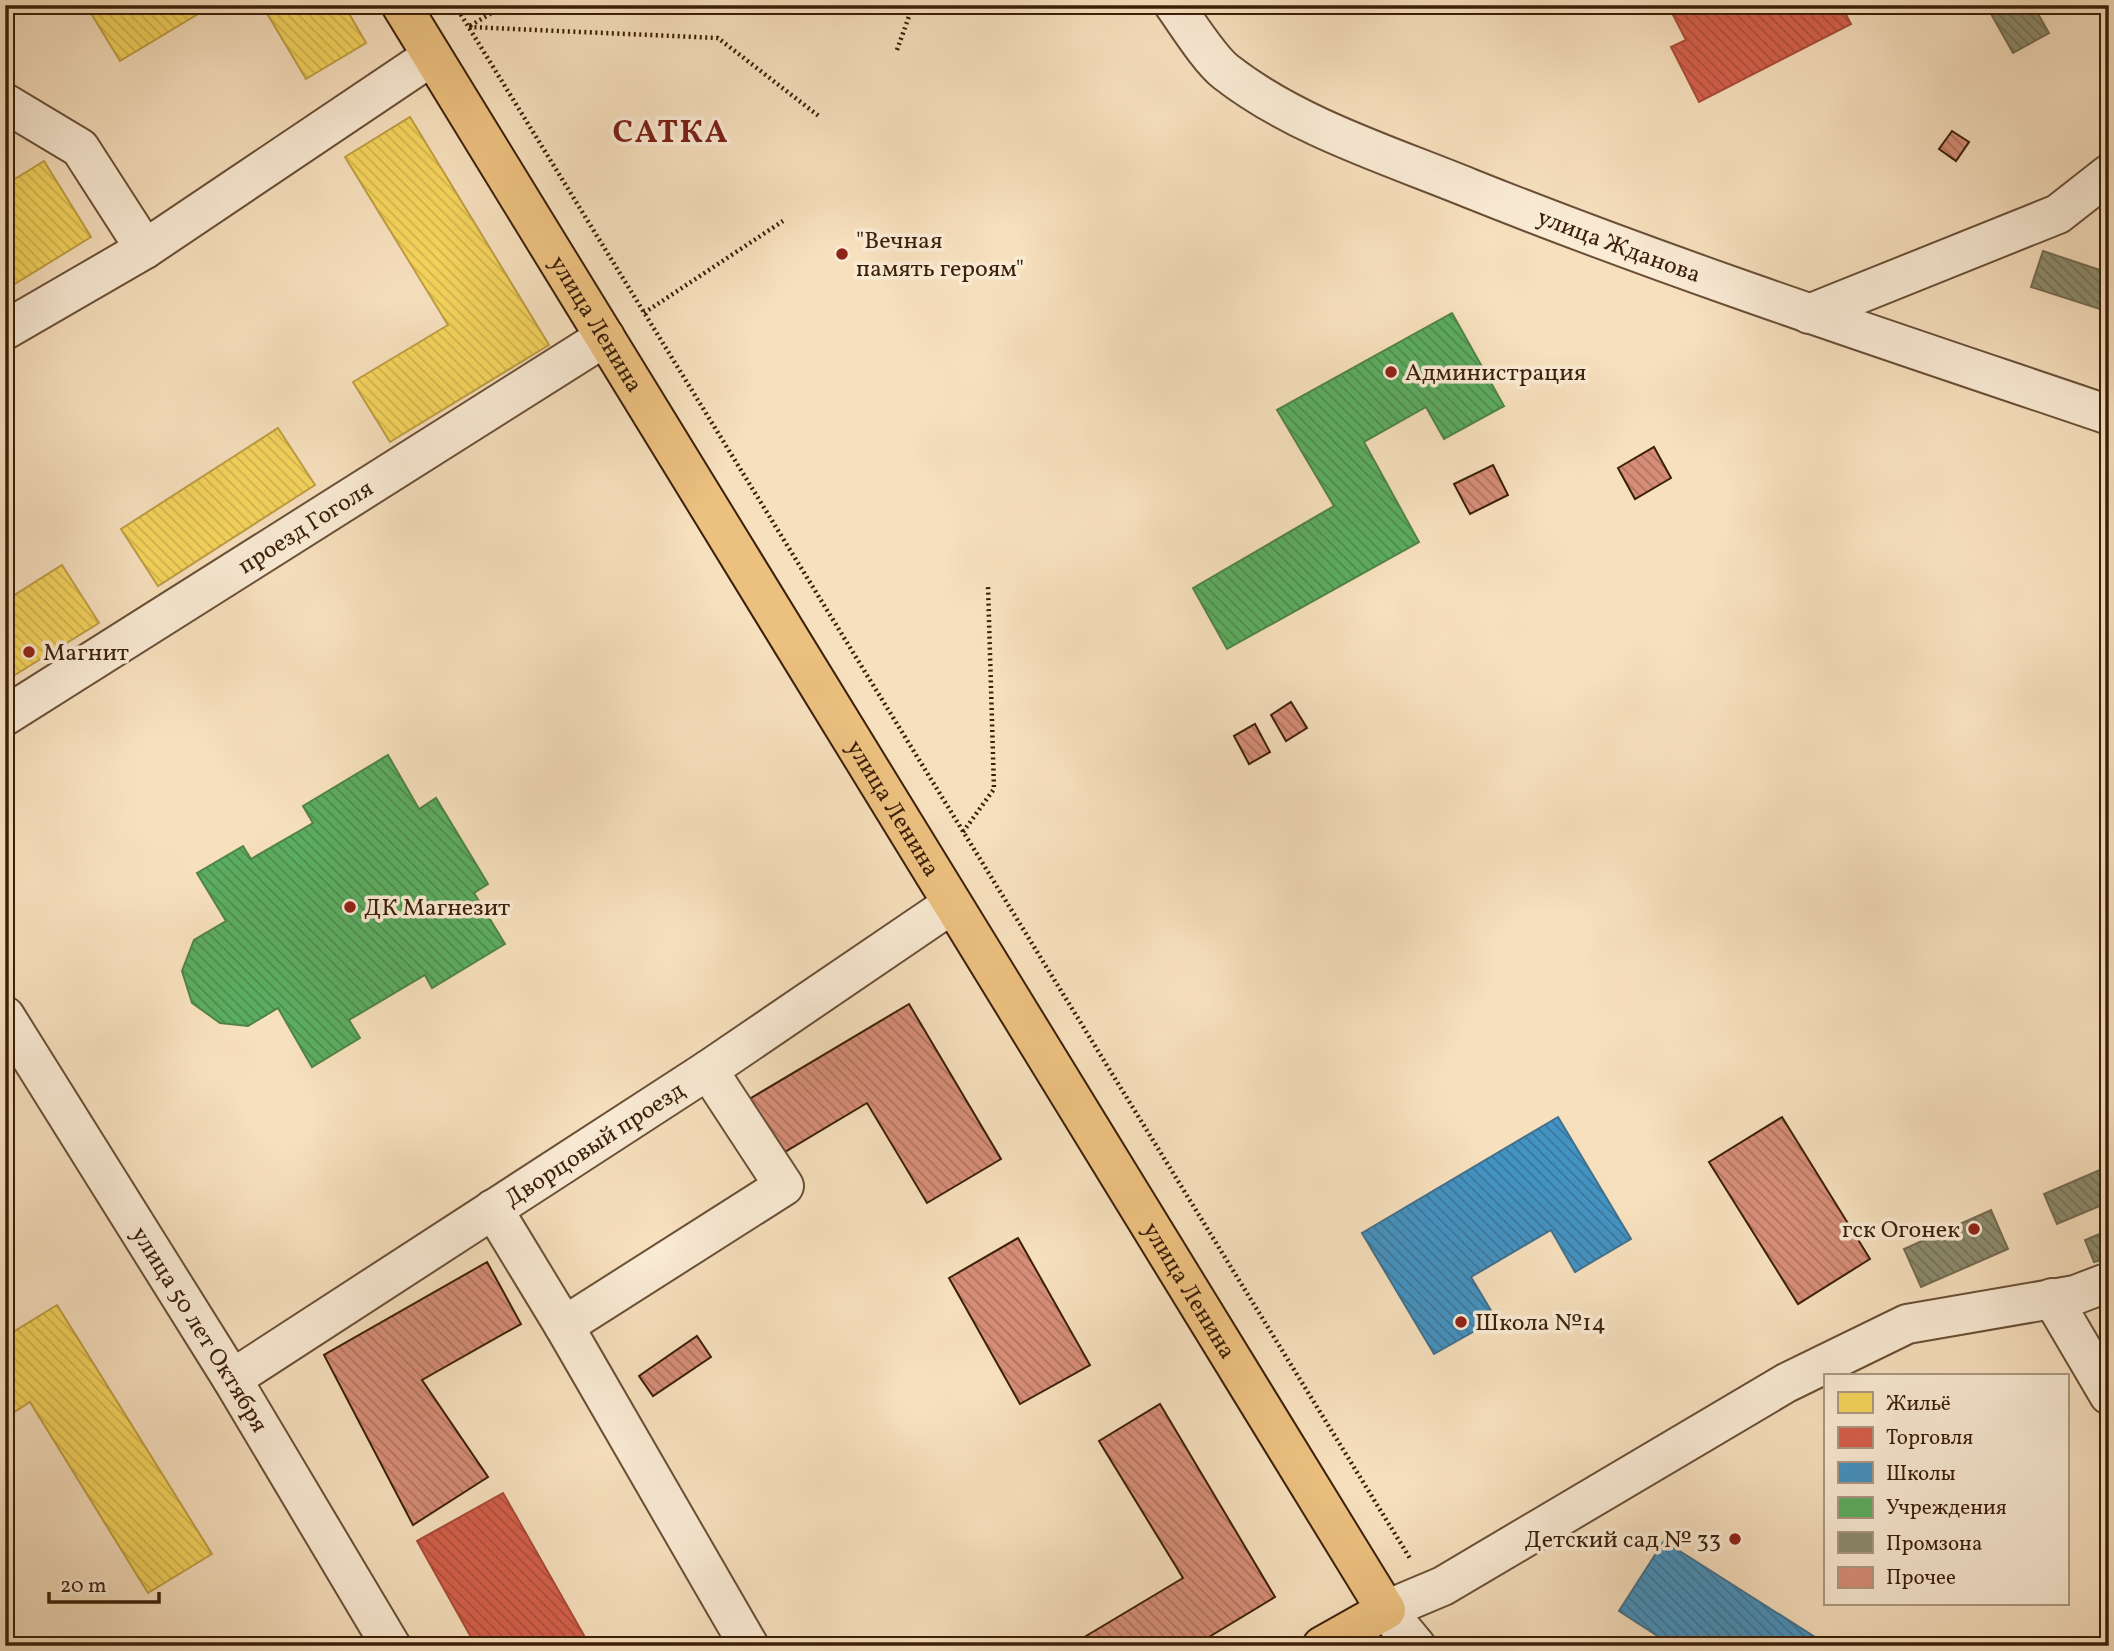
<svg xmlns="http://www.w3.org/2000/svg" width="2114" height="1651" viewBox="0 0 2114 1651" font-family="Vollkorn,serif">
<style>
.homes{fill:url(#homes-back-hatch);stroke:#be9e43;stroke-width:2}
.shops{fill:url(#shops-back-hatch);stroke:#a84c39;stroke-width:2}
.schools{fill:url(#schools-back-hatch);stroke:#41708b;stroke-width:2}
.public{fill:url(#public-back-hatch);stroke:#518347;stroke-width:2}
.industry{fill:url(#industry-back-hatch);stroke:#746b50;stroke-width:2}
.building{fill:url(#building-back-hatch);stroke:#3b1f09;stroke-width:2}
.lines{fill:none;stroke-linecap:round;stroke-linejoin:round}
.minor-casing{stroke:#6a4f36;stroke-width:42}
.major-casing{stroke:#3b1f09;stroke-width:42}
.path{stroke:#3b1f09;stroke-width:4.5;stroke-dasharray:2 3.5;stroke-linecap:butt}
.minor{stroke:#faebd5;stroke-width:38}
.major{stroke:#ecc07f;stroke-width:38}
.poi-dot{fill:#8f2418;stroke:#faebd5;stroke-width:2.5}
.labels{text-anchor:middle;stroke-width:7;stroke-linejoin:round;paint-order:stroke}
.poi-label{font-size:24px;fill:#3b1f09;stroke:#faebd5;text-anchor:start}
.street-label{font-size:24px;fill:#3b1f09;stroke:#faebd5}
.district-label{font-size:32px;font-weight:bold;letter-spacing:2px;fill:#7a1f14;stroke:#faebd5}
</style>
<defs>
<pattern id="homes-back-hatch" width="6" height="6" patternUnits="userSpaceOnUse" patternTransform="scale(1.75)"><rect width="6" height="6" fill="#f6d55c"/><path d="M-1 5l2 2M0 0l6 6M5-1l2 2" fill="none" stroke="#d4b64f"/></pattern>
<pattern id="shops-back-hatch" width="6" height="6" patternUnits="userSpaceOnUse" patternTransform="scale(1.75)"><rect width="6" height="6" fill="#d6604d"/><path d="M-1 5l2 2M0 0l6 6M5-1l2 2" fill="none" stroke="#af4f3e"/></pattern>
<pattern id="schools-back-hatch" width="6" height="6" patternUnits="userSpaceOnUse" patternTransform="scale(1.75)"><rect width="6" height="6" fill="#4393c3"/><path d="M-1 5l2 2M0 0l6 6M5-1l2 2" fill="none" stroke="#39779d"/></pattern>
<pattern id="public-back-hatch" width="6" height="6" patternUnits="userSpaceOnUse" patternTransform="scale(1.75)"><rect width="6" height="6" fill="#5aae61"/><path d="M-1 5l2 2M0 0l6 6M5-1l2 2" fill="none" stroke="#4c8d4e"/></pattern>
<pattern id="industry-back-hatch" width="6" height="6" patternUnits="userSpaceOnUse" patternTransform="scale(1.75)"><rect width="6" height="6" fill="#8c8c6e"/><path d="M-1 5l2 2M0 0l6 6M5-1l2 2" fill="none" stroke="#747259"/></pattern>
<pattern id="building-back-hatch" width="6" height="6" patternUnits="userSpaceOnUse" patternTransform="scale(1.75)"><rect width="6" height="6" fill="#d78e78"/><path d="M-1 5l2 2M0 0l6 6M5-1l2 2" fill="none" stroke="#b07361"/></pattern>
</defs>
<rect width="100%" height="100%" fill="#f7e0be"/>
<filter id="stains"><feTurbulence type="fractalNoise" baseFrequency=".00286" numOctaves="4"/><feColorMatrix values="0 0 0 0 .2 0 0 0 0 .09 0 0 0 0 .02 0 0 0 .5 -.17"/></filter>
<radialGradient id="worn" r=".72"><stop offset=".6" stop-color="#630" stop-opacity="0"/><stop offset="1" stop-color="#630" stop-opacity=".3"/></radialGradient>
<g class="homes">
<path d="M86,5h127l-93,56z"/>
<path d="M262,5h82l22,38 -60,36z"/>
<path d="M410,117l139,228 -159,97 -37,-60 95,-57 -103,-168z"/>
<path d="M44,161l47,76 -86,53v-105z"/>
<path d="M278,428l37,57 -157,101 -37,-57z"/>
<path d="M62,565l37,58 -94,58v-80z"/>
<path d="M57,1305l155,249 -64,39 -118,-191 -25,16v-81z"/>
</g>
<g class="shops">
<path d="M1668,5h173l10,19 -152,78 -28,-55 15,-7z"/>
<path d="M503,1493l87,153h-114l-59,-105z"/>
</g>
<g class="schools">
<path d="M1558,1117l73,122 -56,33 -24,-42 -80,47 25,42 -62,35 -72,-121z"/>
<path d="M1664,1541l165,105h-156l-54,-35z"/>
</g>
<g class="public">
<path d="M1452,313l52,93 -60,33 -18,-32 -62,35 55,100 -192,107 -34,-61 141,-82 -57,-96z"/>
<path d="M388,755l31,54 17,-11 52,86 -14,9 31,51 -73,44 -7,-13 -76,45 11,18 -48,29 -34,-59 -30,18 -28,-3 -28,-20 -10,-32 12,-31 32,-19 -29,-48 46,-27 8,13 62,-36 -10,-17z"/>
</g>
<g class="industry">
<path d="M1986,5h47l16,28 -36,20z"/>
<path d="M2043,251l66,22v39l-78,-25z"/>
<path d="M2109,1166v36l-52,22 -13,-30z"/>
<path d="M1991,1210l17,39 -87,38 -17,-38z"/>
<path d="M2109,1230v28l-15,4 -9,-22z"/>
</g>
<g class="building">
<path d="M1952,131l17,11 -13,19 -17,-12z"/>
<path d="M1654,447l17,31 -36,21 -17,-31z"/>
<path d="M1493,465l15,30 -38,19 -16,-30z"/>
<path d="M1291,702l16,26 -21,13 -15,-26z"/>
<path d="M1255,724l15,28 -21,12 -15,-28z"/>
<path d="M909,1004l92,155 -74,44 -60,-100 -89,53 -32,-55z"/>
<path d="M1782,1117l88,142 -72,45 -89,-142z"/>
<path d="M1018,1238l72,127 -70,39 -71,-126z"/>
<path d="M487,1262l34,62 -99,56 66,97 -75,48 -89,-170z"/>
<path d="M697,1336l14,21 -58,39 -14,-20z"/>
<path d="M1160,1404l115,193 -81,49h-109l-4,-7 102,-61 -84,-137z"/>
</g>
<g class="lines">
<g class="minor-casing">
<g id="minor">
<path id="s1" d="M1174,5c13,18 36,55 52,67 69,54 162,83 243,116 210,84 425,154 640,227"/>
<path d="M5,103l75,45 65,101"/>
<path d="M1809,314l249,-100 51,-40"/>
<path d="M5,330l140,-81 287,-193"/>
<path id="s2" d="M5,716l600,-379"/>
<path id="s3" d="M5,1016l227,363 159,267"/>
<path d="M493,1209l71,117 185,320"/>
<path d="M2052,1298l57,97"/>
<path d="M564,1326l220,-140 -76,-116"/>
<path id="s4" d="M232,1379l476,-309 244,-166"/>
<path d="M1416,1646l-30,-36 57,-24 343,-203 121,-59 168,-29 34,-13"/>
</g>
</g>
<g class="major-casing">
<g id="major">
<path id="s5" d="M401,5l985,1605 -64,36"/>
</g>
</g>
<g class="path">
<path d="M455,5l956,1555"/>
<path d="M505,5l-37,22 250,11 102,79"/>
<path d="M897,50l16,-45"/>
<path d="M644,313l139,-92"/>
<path d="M963,832l31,-43 -6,-203"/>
</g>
<use href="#minor" class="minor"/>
<use href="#major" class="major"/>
</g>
<g class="poi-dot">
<circle cx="842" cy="254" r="7"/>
<circle cx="1391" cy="372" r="7"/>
<circle cx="29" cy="652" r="7"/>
<circle cx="350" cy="907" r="7"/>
<circle cx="1974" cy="1229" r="7"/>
<circle cx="1461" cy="1322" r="7"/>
<circle cx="1735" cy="1539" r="7"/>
</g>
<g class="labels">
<g class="poi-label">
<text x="856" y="248">"Вечная<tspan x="856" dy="28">память героям"</tspan></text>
<text x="1405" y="380">Администрация</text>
<text x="43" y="660">Магнит</text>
<text x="364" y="915">ДК Магнезит</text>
<text x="1960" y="1237" text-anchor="end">гск Огонек</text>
<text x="1475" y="1330">Школа №14</text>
<text x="1721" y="1547" text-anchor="end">Детский сад № 33</text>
</g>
<g class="street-label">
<text dy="8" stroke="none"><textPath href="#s1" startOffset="516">улица Жданова</textPath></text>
<text dy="8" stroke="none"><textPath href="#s5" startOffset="374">улица Ленина</textPath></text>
<text dy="8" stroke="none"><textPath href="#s2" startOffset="355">проезд Гоголя</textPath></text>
<text dy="8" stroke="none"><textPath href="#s5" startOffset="942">улица Ленина</textPath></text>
<text dy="8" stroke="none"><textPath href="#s4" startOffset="432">Дворцовый проезд</textPath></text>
<text dy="8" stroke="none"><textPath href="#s5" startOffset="1508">улица Ленина</textPath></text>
<text dy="8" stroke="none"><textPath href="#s3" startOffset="369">улица 50 лет Октября</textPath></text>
</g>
<g class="district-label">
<text x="671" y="142">САТКА</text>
</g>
</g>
<rect width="2114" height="1651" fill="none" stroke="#f7e0be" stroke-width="28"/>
<rect x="7" y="7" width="2100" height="1637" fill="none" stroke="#3b1f09" stroke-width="3.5"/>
<rect x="14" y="14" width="2086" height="1623" fill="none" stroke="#3b1f09" stroke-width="2"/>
<rect x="1824" y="1374" width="245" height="231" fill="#faebd5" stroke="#ae9983" stroke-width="2"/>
<rect x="1838" y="1392" width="35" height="21" fill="#f6d55c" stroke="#ae9983" stroke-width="2"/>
<text x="1886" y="1410" font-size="21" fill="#3b1f09">Жильё</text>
<rect x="1838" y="1427" width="35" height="21" fill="#d6604d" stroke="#ae9983" stroke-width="2"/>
<text x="1886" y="1444" font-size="21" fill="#3b1f09">Торговля</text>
<rect x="1838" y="1462" width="35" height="21" fill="#4393c3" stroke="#ae9983" stroke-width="2"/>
<text x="1886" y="1480" font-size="21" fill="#3b1f09">Школы</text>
<rect x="1838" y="1497" width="35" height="21" fill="#5aae61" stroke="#ae9983" stroke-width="2"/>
<text x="1886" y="1514" font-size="21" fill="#3b1f09">Учреждения</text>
<rect x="1838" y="1532" width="35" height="21" fill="#8c8c6e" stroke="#ae9983" stroke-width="2"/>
<text x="1886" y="1550" font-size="21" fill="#3b1f09">Промзона</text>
<rect x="1838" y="1567" width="35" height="21" fill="#d78e78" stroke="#ae9983" stroke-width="2"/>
<text x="1886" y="1584" font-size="21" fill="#3b1f09">Прочее</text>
<path d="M49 1592v10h110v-10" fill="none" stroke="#3b1f09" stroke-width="3.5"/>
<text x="60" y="1592" font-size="21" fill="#3b1f09" stroke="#faebd5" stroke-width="5" paint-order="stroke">20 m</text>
<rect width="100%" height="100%" filter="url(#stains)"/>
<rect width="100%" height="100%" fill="url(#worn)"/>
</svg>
